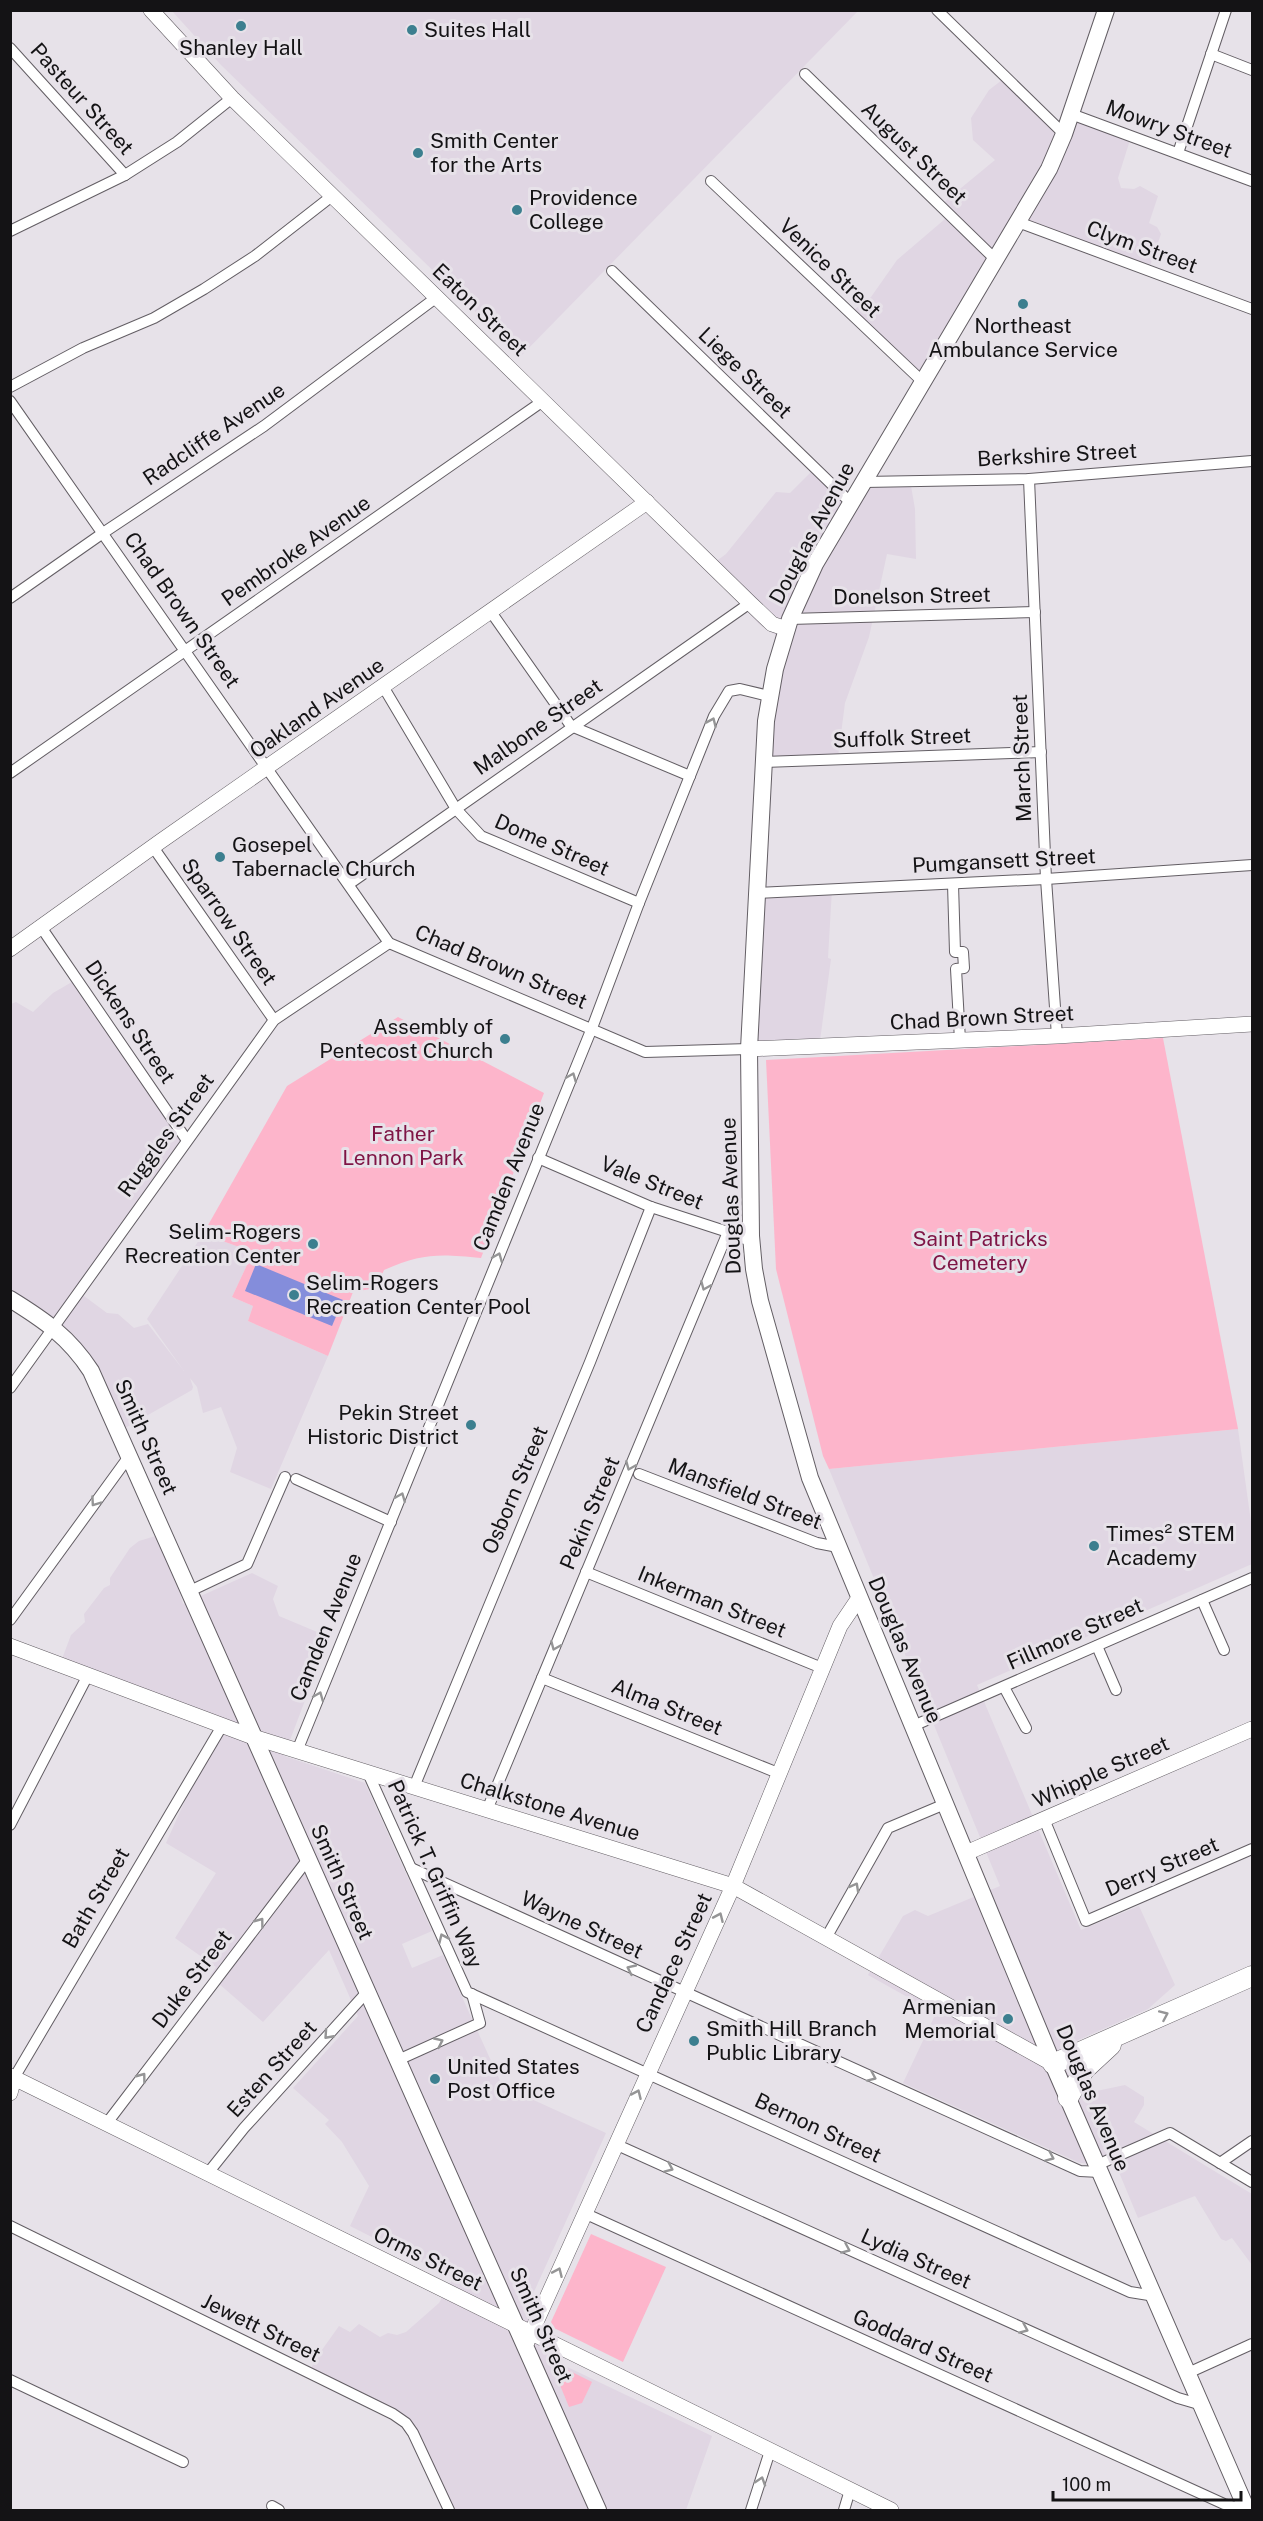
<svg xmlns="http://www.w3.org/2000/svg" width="1263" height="2521" viewBox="0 0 1263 2521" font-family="'Public Sans',sans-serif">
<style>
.built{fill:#e0d6e3}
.green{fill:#fdb5cb}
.water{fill:#848ddb}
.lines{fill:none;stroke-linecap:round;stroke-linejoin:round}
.street-casing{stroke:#635e64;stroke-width:12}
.secondary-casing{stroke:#635e64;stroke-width:16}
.primary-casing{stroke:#635e64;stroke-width:18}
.highway-casing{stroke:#635e64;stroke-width:21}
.street{stroke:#fff;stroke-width:10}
.secondary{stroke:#fff;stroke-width:15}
.primary{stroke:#fff;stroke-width:16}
.highway{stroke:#fff;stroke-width:20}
.oneway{stroke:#959596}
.poi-dot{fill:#3c7f8f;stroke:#e7e2e9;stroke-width:2}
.labels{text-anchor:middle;stroke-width:6;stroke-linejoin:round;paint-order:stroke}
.poi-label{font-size:21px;fill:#141315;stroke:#e7e2e9;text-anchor:start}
.street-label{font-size:21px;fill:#141315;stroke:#e7e2e9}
.park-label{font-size:21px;fill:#7f1445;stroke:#e7e2e9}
</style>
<rect width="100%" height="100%" fill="#e7e2e9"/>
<g class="built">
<path d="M172,11h686l-337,345 -300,-291z"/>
<path d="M1002,80l58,55 9,-18 61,23 -12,38 3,10 13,1 6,-3 18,10 -9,27 8,4 4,7 -13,38 -132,-49 -93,157 -73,-67 21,-16 26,-37 48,-41 -7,-12 57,-47 -22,-20 -2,-22 18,-28z"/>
<path d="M811,472l33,31 20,-23h46l5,29 1,50 -29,-5 -18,83 -24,66 -7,54 -70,5 15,-122 -24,-16 -52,-56 19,-14 50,-62 14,1z"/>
<path d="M832,889l-4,69 3,1 -12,89 -72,-1 10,-151z"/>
<path d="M77,979l110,158 -107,156 27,20 11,1 16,14 14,-4 36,47 -37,-52 56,-85 50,18 -21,45 21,9 -5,15 80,35 -57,133 -41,-17 7,-24 -16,-41 -18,6 -6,-26 -7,-9 3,9 -1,3 -74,42 -28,-61 -79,-70v-297l5,-2 17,10 20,-19z"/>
<path d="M1238,1429l14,100v35l-275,121 104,245 58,-24 36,79 -27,24 -81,36 20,48 38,-8 19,12v8l-10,17 118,72v71l-20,-27 -6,3 -5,-2 -26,-43 -57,22 -22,-53 -36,-2 -177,-80 33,-70 -68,-38 35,-59 12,-6 13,6 72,-30 -171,-417z"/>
<path d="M162,1534l21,70 69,-31 26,13 -5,13 6,17 50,21 -45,119 81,27 67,148 -30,13 10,24 31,-13 64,141 9,-4 90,41 -78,172 31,58 153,73 -26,74h-243l-37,-85 -97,-50 5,-14 25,-35 11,6 9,-8 21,13 8,-4 9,2 9,-3 33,-29 14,-25 -103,-52 19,-40 -27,-44 -17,-18 4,-4 -36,-32 65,-72 -29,-66 -66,72 -53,-46 6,-9 -41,-29 41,-65 -50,-30 50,-111 -2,-5 -155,-60 12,-32 14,-13 -1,-8 20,-26 6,-3v-7l20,-30 9,-7z"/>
</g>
<g class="green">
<path d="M398,1017l146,76 -63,165c-42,-4 -58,-5 -97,12l-8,18 -23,4 -25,64 -80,-35 5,-15 -21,-9 21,-45 -50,-18 84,-148z"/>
<path d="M1163,1038l75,391 -409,40 -6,-13 -47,-187 -10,-209z"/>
<path d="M591,2234l75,33 -43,95 -69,-34 -3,-6z"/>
<path d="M562,2367l30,15 -10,21 -13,4 -14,-34 3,-4z"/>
</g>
<path class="water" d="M256,1264l87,36 -11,26 -87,-35z"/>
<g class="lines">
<g class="street-casing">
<g id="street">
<path d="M937,10l127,124"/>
<path d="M10,48l115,127"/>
<path d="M1211,54l41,16"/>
<path d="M805,74l191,186"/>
<path d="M1071,114l181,67"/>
<path d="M1178,153l48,-143"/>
<path d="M711,181l212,201"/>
<path d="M1018,222l234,87"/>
<path d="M10,231l115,-56 52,-33 55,-44"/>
<path d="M612,271l239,232"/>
<path d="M10,387l73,-39 71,-30 50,-29 51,-33 77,-60"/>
<path d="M10,401l379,542 256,109 104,-3"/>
<path d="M1029,479l17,400 11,157"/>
<path d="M864,482l165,-3 223,-18"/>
<path d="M10,598l93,-65 161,-107 173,-129"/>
<path d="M491,612l80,114 119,50"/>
<path d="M790,619l245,-7"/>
<path d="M384,688l72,121 25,27 158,67"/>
<path d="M764,762l277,-10"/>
<path d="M10,773l533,-372"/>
<path d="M153,847l121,173"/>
<path d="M349,884l401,-281"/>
<path d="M953,884l2,68h8l1,16 -8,1 4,71"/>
<path d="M757,893l289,-14 206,-14"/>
<path d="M41,927l145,212"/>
<path d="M538,1158l113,49 77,25 24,10"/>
<path d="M10,1388l264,-368 115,-77"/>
<path d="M639,1474l178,69 21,4"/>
<path d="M296,1479l95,43"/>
<path d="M586,1572l236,96"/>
<path d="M190,1591l57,-27 38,-87"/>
<path d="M1202,1600l22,50"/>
<path d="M10,1620l120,-165"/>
<path d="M1097,1646l19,44"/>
<path d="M542,1678l236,95"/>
<path d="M1004,1687l22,41"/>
<path d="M913,1726l339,-148"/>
<path d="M297,1751l295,-723 47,-125 75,-187 15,-25 11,-2 29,7"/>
<path d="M368,1773l99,219 663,300 25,4"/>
<path d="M414,1787l176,-425 61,-155"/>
<path d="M487,1810l241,-578"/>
<path d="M1044,1819l42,102 166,-72"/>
<path d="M10,1825l78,-150"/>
<path d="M411,1868l669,303 20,1"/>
<path d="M826,1938l62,-110 57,-24"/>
<path d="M398,2060l82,-37 -8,-29"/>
<path d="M14,2078l208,-352"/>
<path d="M107,2123l201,-264"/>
<path d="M615,2144l563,254 24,7"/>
<path d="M1220,2163l32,-22"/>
<path d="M1097,2165l73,-32 82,49"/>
<path d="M208,2173l36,-45 123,-136"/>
<path d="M584,2213l640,291 23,6"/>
<path d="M10,2226l383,188 13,9 7,10 36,77"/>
<path d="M1188,2373l64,-29"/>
<path d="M10,2380l173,82"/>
<path d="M272,2506l7,4"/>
<path d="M751,2510l19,-59"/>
<path d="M844,2510l6,-20"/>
</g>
</g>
<g class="secondary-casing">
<g id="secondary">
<path d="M151,10l81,88 518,505 22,21 15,5"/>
<path d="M10,949l151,-108 486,-339"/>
<path d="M749,1049l308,-13 195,-12"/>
<path d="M10,1646l243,91 480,149 320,178"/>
<path d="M966,1853l286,-124"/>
<path d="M10,2076l881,434"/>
<path d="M10,2093l4,-15"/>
<path d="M527,2342l206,-456 107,-260 19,-28"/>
</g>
</g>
<g class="primary-casing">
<g id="primary">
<path d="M1106,10l-42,124 -15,35 -234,395 -25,55 -15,50 -9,52 -17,328 2,187 3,33 6,32 50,177 243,586 194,446"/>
<path d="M10,1299c34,21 59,38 81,72l507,1139"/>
</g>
</g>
<g class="highway-casing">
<g id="highway">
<path d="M1053,2064l199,-88"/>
<path d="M1068,2098l16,-28 27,-25"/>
</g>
</g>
<use href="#street" class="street"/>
<use href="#secondary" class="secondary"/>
<use href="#primary" class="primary"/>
<use href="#highway" class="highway"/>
</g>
<defs><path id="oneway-chevron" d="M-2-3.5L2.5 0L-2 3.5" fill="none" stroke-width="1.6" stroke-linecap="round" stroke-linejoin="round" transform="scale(1.5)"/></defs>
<g class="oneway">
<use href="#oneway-chevron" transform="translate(712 722) rotate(-66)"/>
<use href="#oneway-chevron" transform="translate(572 1077) rotate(-68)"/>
<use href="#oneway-chevron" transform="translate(498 1257) rotate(-68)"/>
<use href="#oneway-chevron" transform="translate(705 1286) rotate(113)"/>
<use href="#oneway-chevron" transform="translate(630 1466) rotate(113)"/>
<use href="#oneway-chevron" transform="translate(401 1497) rotate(-68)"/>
<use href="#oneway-chevron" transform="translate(95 1502) rotate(125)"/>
<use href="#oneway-chevron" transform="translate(555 1646) rotate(113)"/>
<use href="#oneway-chevron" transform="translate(319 1696) rotate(-68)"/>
<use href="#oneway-chevron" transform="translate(855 1887) rotate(-61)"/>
<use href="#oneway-chevron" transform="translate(719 1917) rotate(-66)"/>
<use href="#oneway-chevron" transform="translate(260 1922) rotate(-53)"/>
<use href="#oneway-chevron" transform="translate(443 1938) rotate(-114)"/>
<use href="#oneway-chevron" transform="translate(631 1969) rotate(-155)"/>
<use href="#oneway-chevron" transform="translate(1164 2015) rotate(-24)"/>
<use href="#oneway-chevron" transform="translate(328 2035) rotate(132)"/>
<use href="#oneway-chevron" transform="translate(439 2042) rotate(-25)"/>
<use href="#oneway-chevron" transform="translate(142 2077) rotate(-53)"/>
<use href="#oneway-chevron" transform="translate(872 2077) rotate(24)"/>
<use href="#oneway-chevron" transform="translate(637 2094) rotate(-66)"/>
<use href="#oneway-chevron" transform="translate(1050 2157) rotate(24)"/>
<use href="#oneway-chevron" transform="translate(669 2168) rotate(24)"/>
<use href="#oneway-chevron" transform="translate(846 2249) rotate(24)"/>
<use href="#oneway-chevron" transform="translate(558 2272) rotate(-66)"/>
<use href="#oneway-chevron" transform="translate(1024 2329) rotate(24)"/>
<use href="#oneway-chevron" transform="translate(761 2481) rotate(-72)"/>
</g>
<g class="poi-dot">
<circle cx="241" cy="26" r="6"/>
<circle cx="412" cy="30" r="6"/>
<circle cx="418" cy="153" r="6"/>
<circle cx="517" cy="210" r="6"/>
<circle cx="1023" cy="304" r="6"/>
<circle cx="220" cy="857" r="6"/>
<circle cx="505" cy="1039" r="6"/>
<circle cx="313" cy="1244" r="6"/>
<circle cx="294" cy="1295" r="6"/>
<circle cx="471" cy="1425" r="6"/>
<circle cx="1094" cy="1546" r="6"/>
<circle cx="1008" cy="2019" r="6"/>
<circle cx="694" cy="2041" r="6"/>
<circle cx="435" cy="2079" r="6"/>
</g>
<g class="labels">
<g class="poi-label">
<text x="424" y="37">Suites Hall</text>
<text x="241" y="55" text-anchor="middle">Shanley Hall</text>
<text x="430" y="148">Smith Center<tspan x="430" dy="24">for the Arts</tspan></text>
<text x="529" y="205">Providence<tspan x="529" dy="24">College</tspan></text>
<text x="1023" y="333" text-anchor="middle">Northeast<tspan x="1023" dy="24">Ambulance Service</tspan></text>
<text x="232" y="852">Gosepel<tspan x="232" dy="24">Tabernacle Church</tspan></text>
<text x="493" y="1034" text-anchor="end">Assembly of<tspan x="493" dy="24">Pentecost Church</tspan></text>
<text x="301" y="1239" text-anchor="end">Selim-Rogers<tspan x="301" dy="24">Recreation Center</tspan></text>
<text x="306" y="1290">Selim-Rogers<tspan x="306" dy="24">Recreation Center Pool</tspan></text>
<text x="459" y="1420" text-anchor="end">Pekin Street<tspan x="459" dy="24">Historic District</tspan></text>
<text x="1106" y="1541">Times² STEM<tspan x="1106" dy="24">Academy</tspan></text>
<text x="996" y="2014" text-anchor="end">Armenian<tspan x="996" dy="24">Memorial</tspan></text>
<text x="706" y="2036">Smith Hill Branch<tspan x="706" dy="24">Public Library</tspan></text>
<text x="447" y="2074">United States<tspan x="447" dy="24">Post Office</tspan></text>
</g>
<g class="street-label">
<text transform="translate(82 99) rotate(48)" y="7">Pasteur Street</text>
<text transform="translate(1169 129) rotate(20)" y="7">Mowry Street</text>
<text transform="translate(914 153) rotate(44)" y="7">August Street</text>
<text transform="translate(1142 247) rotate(20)" y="7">Clym Street</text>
<text transform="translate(830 268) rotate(44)" y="7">Venice Street</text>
<text transform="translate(480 310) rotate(44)" y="7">Eaton Street</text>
<text transform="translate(745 373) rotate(44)" y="7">Liege Street</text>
<text transform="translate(214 434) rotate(-34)" y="7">Radcliffe Avenue</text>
<text transform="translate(1057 455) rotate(-3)" y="7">Berkshire Street</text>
<text transform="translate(812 533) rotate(-62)" y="7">Douglas Avenue</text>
<text transform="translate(296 551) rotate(-35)" y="7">Pembroke Avenue</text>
<text transform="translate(912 596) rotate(-1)" y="7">Donelson Street</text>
<text transform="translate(182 610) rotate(55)" y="7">Chad Brown Street</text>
<text transform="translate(317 708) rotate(-35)" y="7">Oakland Avenue</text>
<text transform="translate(538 727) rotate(-35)" y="7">Malbone Street</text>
<text transform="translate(902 738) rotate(-2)" y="7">Suffolk Street</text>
<text transform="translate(1022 758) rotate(-92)" y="7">March Street</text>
<text transform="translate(552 845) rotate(24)" y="7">Dome Street</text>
<text transform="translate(1004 861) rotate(-3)" y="7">Pumgansett Street</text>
<text transform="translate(229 922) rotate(55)" y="7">Sparrow Street</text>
<text transform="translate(501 967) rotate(23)" y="7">Chad Brown Street</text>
<text transform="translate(982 1018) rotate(-3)" y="7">Chad Brown Street</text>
<text transform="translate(130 1022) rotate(56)" y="7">Dickens Street</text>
<text transform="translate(166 1135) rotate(-54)" y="7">Ruggles Street</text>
<text transform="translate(509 1177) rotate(-68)" y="7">Camden Avenue</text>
<text transform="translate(652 1183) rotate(22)" y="7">Vale Street</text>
<text transform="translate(731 1196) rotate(-92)" y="7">Douglas Avenue</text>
<text transform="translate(146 1437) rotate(66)" y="7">Smith Street</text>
<text transform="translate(515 1490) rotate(-67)" y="7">Osborn Street</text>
<text transform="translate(745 1494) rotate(21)" y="7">Mansfield Street</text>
<text transform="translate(590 1513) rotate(-67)" y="7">Pekin Street</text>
<text transform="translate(712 1602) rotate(22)" y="7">Inkerman Street</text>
<text transform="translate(326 1627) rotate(-68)" y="7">Camden Avenue</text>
<text transform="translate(1075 1634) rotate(-24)" y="7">Fillmore Street</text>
<text transform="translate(905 1650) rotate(67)" y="7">Douglas Avenue</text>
<text transform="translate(667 1707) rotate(22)" y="7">Alma Street</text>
<text transform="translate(1101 1772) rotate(-24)" y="7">Whipple Street</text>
<text transform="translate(550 1807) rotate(17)" y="7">Chalkstone Avenue</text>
<text transform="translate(1162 1867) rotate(-23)" y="7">Derry Street</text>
<text transform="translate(435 1874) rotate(66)" y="7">Patrick T. Griffin Way</text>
<text transform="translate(342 1882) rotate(66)" y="7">Smith Street</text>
<text transform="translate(96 1898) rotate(-60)" y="7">Bath Street</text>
<text transform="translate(582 1925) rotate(25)" y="7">Wayne Street</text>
<text transform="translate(674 1963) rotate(-65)" y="7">Candace Street</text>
<text transform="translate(192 1979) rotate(-53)" y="7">Duke Street</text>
<text transform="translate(272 2069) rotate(-48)" y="7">Esten Street</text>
<text transform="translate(1093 2098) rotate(67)" y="7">Douglas Avenue</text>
<text transform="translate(818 2128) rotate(25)" y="7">Bernon Street</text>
<text transform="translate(428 2259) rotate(26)" y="7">Orms Street</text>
<text transform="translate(916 2259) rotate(24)" y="7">Lydia Street</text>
<text transform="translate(541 2325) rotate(66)" y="7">Smith Street</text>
<text transform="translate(261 2328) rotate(26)" y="7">Jewett Street</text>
<text transform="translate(923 2346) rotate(24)" y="7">Goddard Street</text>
</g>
<g class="park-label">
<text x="403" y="1141">Father<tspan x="403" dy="24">Lennon Park</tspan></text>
<text x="980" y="1246">Saint Patricks<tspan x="980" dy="24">Cemetery</tspan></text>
</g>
</g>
<rect width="1263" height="2521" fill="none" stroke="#141315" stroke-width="24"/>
<path d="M1053 2491v9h188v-9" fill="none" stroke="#141315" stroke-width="3"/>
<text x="1062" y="2491" font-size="18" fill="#141315" stroke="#e7e2e9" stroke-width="4.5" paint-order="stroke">100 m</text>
</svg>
